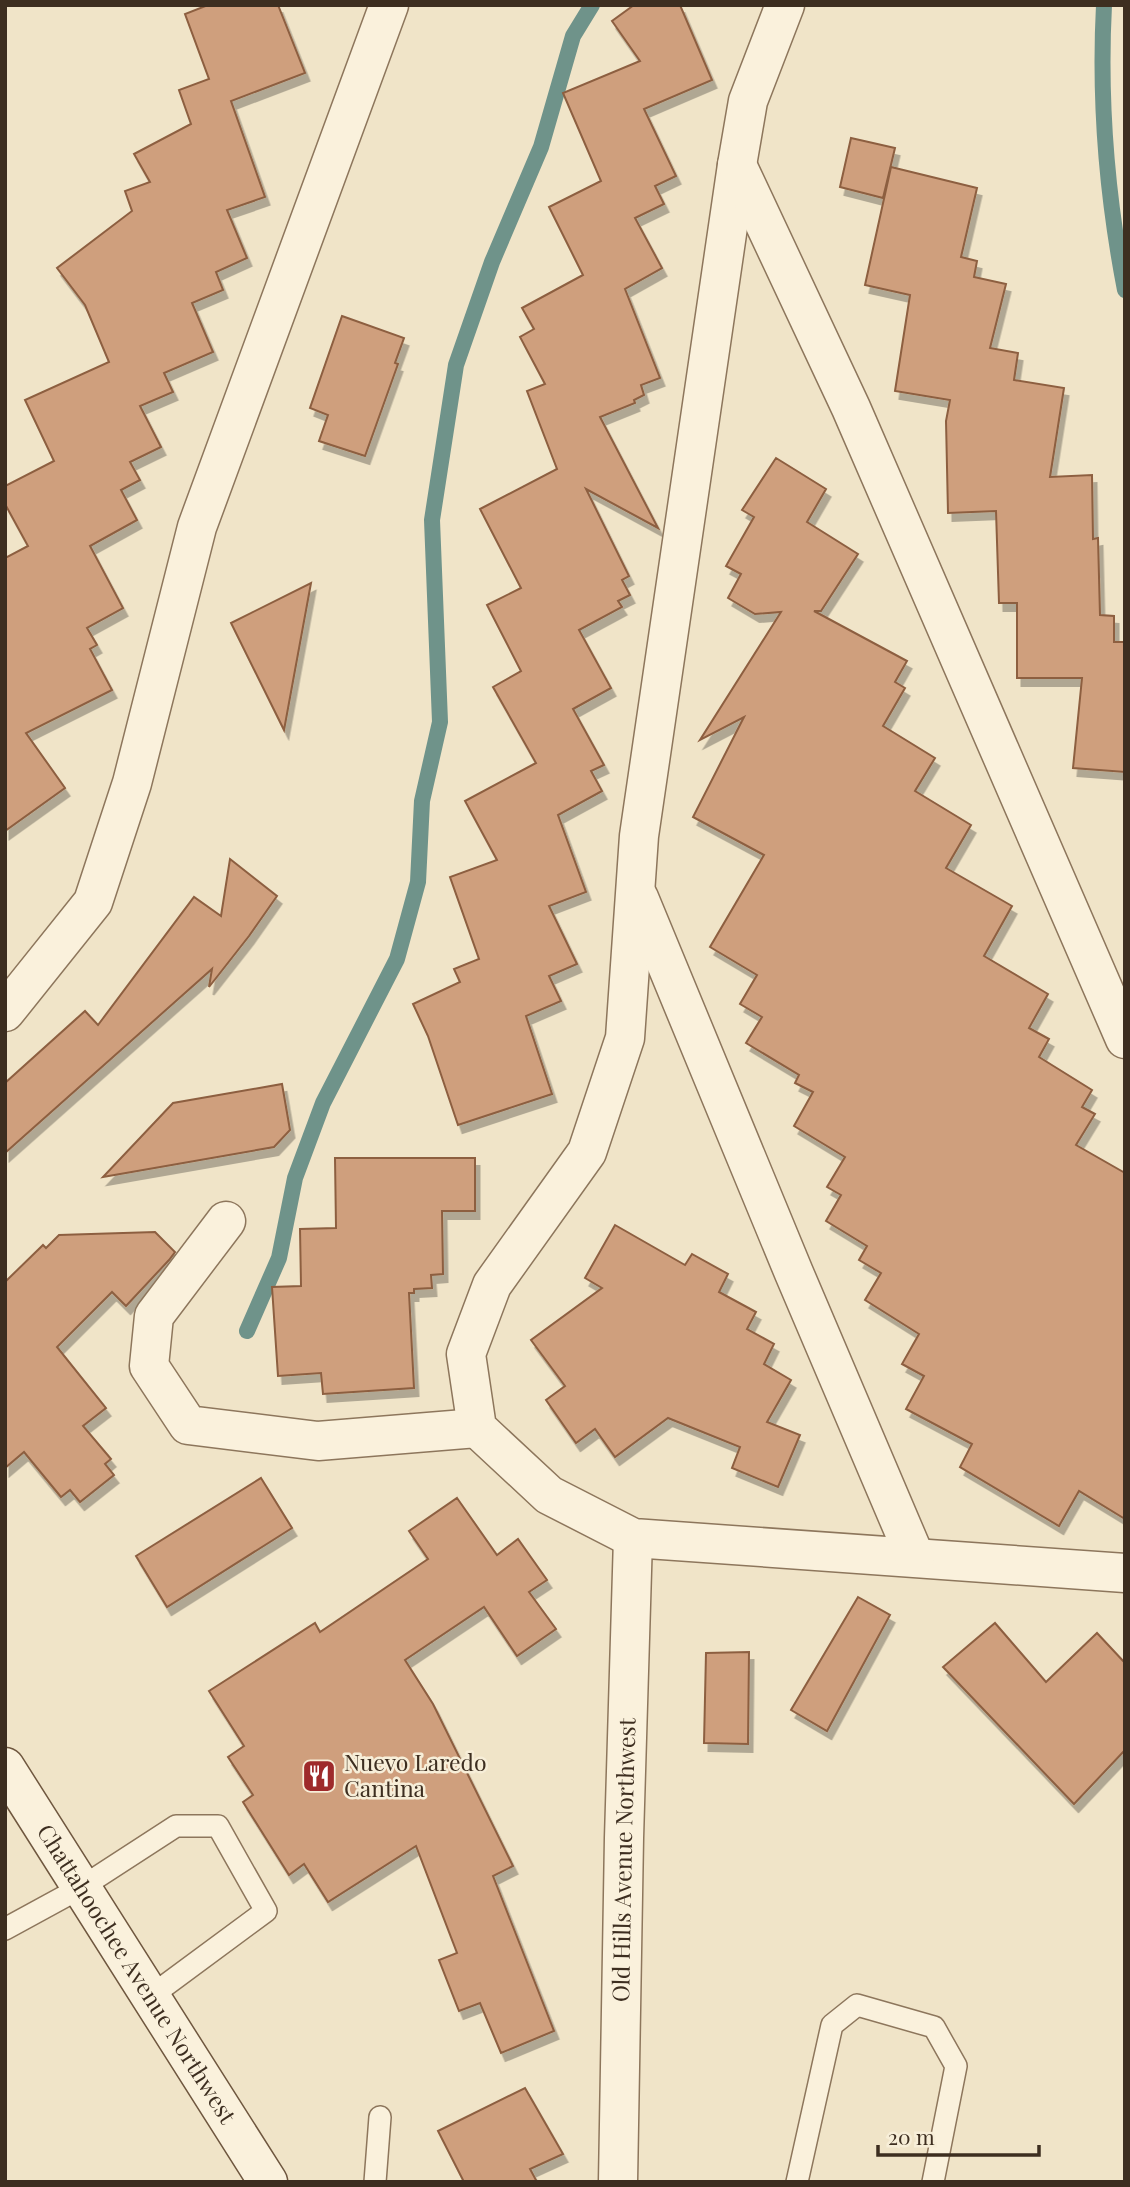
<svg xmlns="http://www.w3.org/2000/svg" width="1130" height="2187" viewBox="0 0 1130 2187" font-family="'Playfair Display',serif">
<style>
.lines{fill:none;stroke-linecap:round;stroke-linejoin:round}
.stream{stroke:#6f938a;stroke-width:16}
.building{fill:#cf9f7d;stroke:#8d5f41;stroke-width:2;filter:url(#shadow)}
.lane-casing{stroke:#8d765c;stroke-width:24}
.street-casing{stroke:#8d765c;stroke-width:41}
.secondary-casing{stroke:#6f573f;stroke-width:41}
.lane{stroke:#faf1dc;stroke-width:21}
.street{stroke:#faf1dc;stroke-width:38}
.secondary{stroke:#faf1dc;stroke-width:38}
.labels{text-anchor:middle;stroke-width:5;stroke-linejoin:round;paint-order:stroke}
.poi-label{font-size:23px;fill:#3d2e20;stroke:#f7eed8;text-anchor:start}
.street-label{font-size:23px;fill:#3d2e20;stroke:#f7eed8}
</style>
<defs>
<filter id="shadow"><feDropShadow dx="4.5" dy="8" stdDeviation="0" flood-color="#0004"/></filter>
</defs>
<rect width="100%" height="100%" fill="#f0e4c8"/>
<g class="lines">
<g class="stream">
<path d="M1104,5c-5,95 3,192 21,285"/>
<path d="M247,1331l32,-73 16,-80 28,-75 74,-144 21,-77 4,-81 18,-79 -8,-202 24,-155 36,-103 49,-115 32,-111 19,-31"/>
</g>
</g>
<g class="building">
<path d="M208,5h70l27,68 -74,28 34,96 -38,13 20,48 -31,14 7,18 -31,13 21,49 -49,21 9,19 -33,14 21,41 -31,15 10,18 -19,10 16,30 -47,26 33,62 -36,20 10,17 -7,4 22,41 -86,43 39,55 -60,43v-273l23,-12 -23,-42v-18l49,-25 -29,-61 84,-38 -24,-57 -28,-37 75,-57 -7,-20 25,-9 -16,-28 57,-30 -12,-34 30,-11 -24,-65z"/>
<path d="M634,5h46l32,75 -68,29 32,67 -21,10 9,18 -29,14 27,50 -37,21 35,89 -19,7 3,10 -10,5 1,3 -35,14 58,111 -72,-39 43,87 -7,4 8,15 -12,6 4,6 -43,23 32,58 -38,21 31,56 -13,6 11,20 -44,24 28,77 -37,14 28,58 -28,12 12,25 -35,15 26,78 -94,31 -30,-89 -15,-32 47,-22 -6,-13 25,-10 -29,-82 47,-17 -32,-59 71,-38 -43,-76 28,-16 -34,-66 34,-17 -41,-79 77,-40 -30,-78 18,-7 -25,-47 14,-8 -12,-21 61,-33 -34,-68 52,-26 -38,-88 77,-32 -28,-40z"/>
<path d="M851,138l44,10 -12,50 -43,-11z"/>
<path d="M891,167l86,21 -16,69 16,4 -3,16 32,7 -16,64 28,5 -4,27 50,8 -14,89 42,-2 1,64 5,-1 2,77 14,1v26h11v130l-52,-4 9,-90h-65v-75h-18l-3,-92 -48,2 -2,-92 4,-21 -55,-9 15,-96 -45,-10z"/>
<path d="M342,316l62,22 -9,25 3,1 -33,92 -46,-15 9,-26 -18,-7z"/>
<path d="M776,458l50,31 -19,33 51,32 -37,57h-7l93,50 -12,21 10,6 -22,38 52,32 -20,33 56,34 -25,43 66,38 -28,50 64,38 -19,34 20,11 -10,18 53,33 -10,17 13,7 -19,31 49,28v346l-46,-28 -20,35 -99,-59 12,-23 -66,-35 18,-33 -22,-12 17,-30 -54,-34 16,-27 -22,-13 8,-14 -41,-25 15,-26 -14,-8 18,-30 -51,-31 19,-34 -18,-9 4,-8 -53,-32 16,-26 -22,-13 17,-29 -47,-28 54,-92 -71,-38 51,-100 -44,23 81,-128 -26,2 -27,-16 13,-24 -15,-8 28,-49 -12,-7z"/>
<path d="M311,583l-27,147 -53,-107z"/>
<path d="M230,859l47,37 -28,40 -40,51 3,-18 -207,184v-70l80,-72 13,14 96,-128 27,19z"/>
<path d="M282,1084l8,46 -16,17 -171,30 70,-74z"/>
<path d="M335,1158h140v53h-33l1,63 -12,1 1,13 -18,1v4h-5l5,95 -91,6 -2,-21 -43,3 -6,-89 29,-1 -1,-57 36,-1z"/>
<path d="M615,1225l70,40 7,-11 36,20 -9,18 37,20 -9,17 27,15 -10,20 27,16 -24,42 33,13 -22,52 -46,-19 8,-21 -72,-29 -53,39 -20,-28 -19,14 -30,-43 19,-14 -34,-46 71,-52 -17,-10z"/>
<path d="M155,1232l20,20 -6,8 -43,46 -14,-14 -55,55 49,61 -23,18 28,33 -6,5 9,11 -34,27 -10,-12 -9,7 -37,-45 -19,16v-186l38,-37 3,3 13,-13z"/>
<path d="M261,1478l31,50 -125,79 -31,-51z"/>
<path d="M457,1498l40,57 21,-16 29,41 -18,12 27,37 -39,27 -33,-49 -79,53 28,44 80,162 -20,10 61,155 -53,22 -21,-50 -21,8 -20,-51 18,-7 -41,-107 -88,56 -24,-38 -15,11 -46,-73 10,-7 -25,-38 16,-11 -35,-55 106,-68 5,9 108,-73 -19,-28z"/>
<path d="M858,1597l32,18 -63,116 -36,-21z"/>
<path d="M995,1623l51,59 51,-49 28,30v87l-51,54 -131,-137z"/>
<path d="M749,1652l-1,92 -44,-1 2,-90z"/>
<path d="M525,2088l38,66 -33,15 7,13h-73l-26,-51z"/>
</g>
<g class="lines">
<g class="lane-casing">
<g id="lane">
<path d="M5,1929l77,-42 94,-61h42l48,85 -115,85"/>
<path d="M375,2182l5,-65"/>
<path d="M797,2182l35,-157 25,-20 77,22 22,39 -23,116"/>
</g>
</g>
<g class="street-casing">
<g id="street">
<path d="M785,5l-37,96 -11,64 -98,671 -14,202 -38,114 -95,133 -26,69 11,74 72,67 84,43 492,35"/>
<path d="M737,165l114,243 274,631"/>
<path d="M639,898l155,375 121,284"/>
<path d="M5,1012l88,-110 39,-119 65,-256 192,-522"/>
<path d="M226,1221l-72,95 -5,50 39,59 130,16 159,-13"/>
<path id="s1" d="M618,2182l6,-344 9,-300"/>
</g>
</g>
<g class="secondary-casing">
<g id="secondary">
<path id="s2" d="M5,1767l263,415"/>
</g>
</g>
<use href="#lane" class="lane"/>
<use href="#street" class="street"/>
<use href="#secondary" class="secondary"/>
</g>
<defs>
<g id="restaurant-square" transform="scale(1.75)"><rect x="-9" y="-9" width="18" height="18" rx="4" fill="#9e2a2b" stroke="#f7eed8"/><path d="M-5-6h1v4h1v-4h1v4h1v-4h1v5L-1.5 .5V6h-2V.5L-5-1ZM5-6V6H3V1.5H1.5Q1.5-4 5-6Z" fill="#fff"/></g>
</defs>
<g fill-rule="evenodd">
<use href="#restaurant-square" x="319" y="1776"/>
</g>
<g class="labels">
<g class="poi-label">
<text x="344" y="1771">Nuevo Laredo<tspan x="344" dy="26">Cantina</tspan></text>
</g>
<g class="street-label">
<text dy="8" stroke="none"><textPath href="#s1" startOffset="322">Old Hills Avenue Northwest</textPath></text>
<text dy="8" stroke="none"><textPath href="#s2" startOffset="245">Chattahoochee Avenue Northwest</textPath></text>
</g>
</g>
<rect width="1130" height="2187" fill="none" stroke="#3d2e20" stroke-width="14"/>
<path d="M878 2145v10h161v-10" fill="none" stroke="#3d2e20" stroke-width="3.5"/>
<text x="888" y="2145" font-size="21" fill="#3d2e20" stroke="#f7eed8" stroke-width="5" paint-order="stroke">20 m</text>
</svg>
